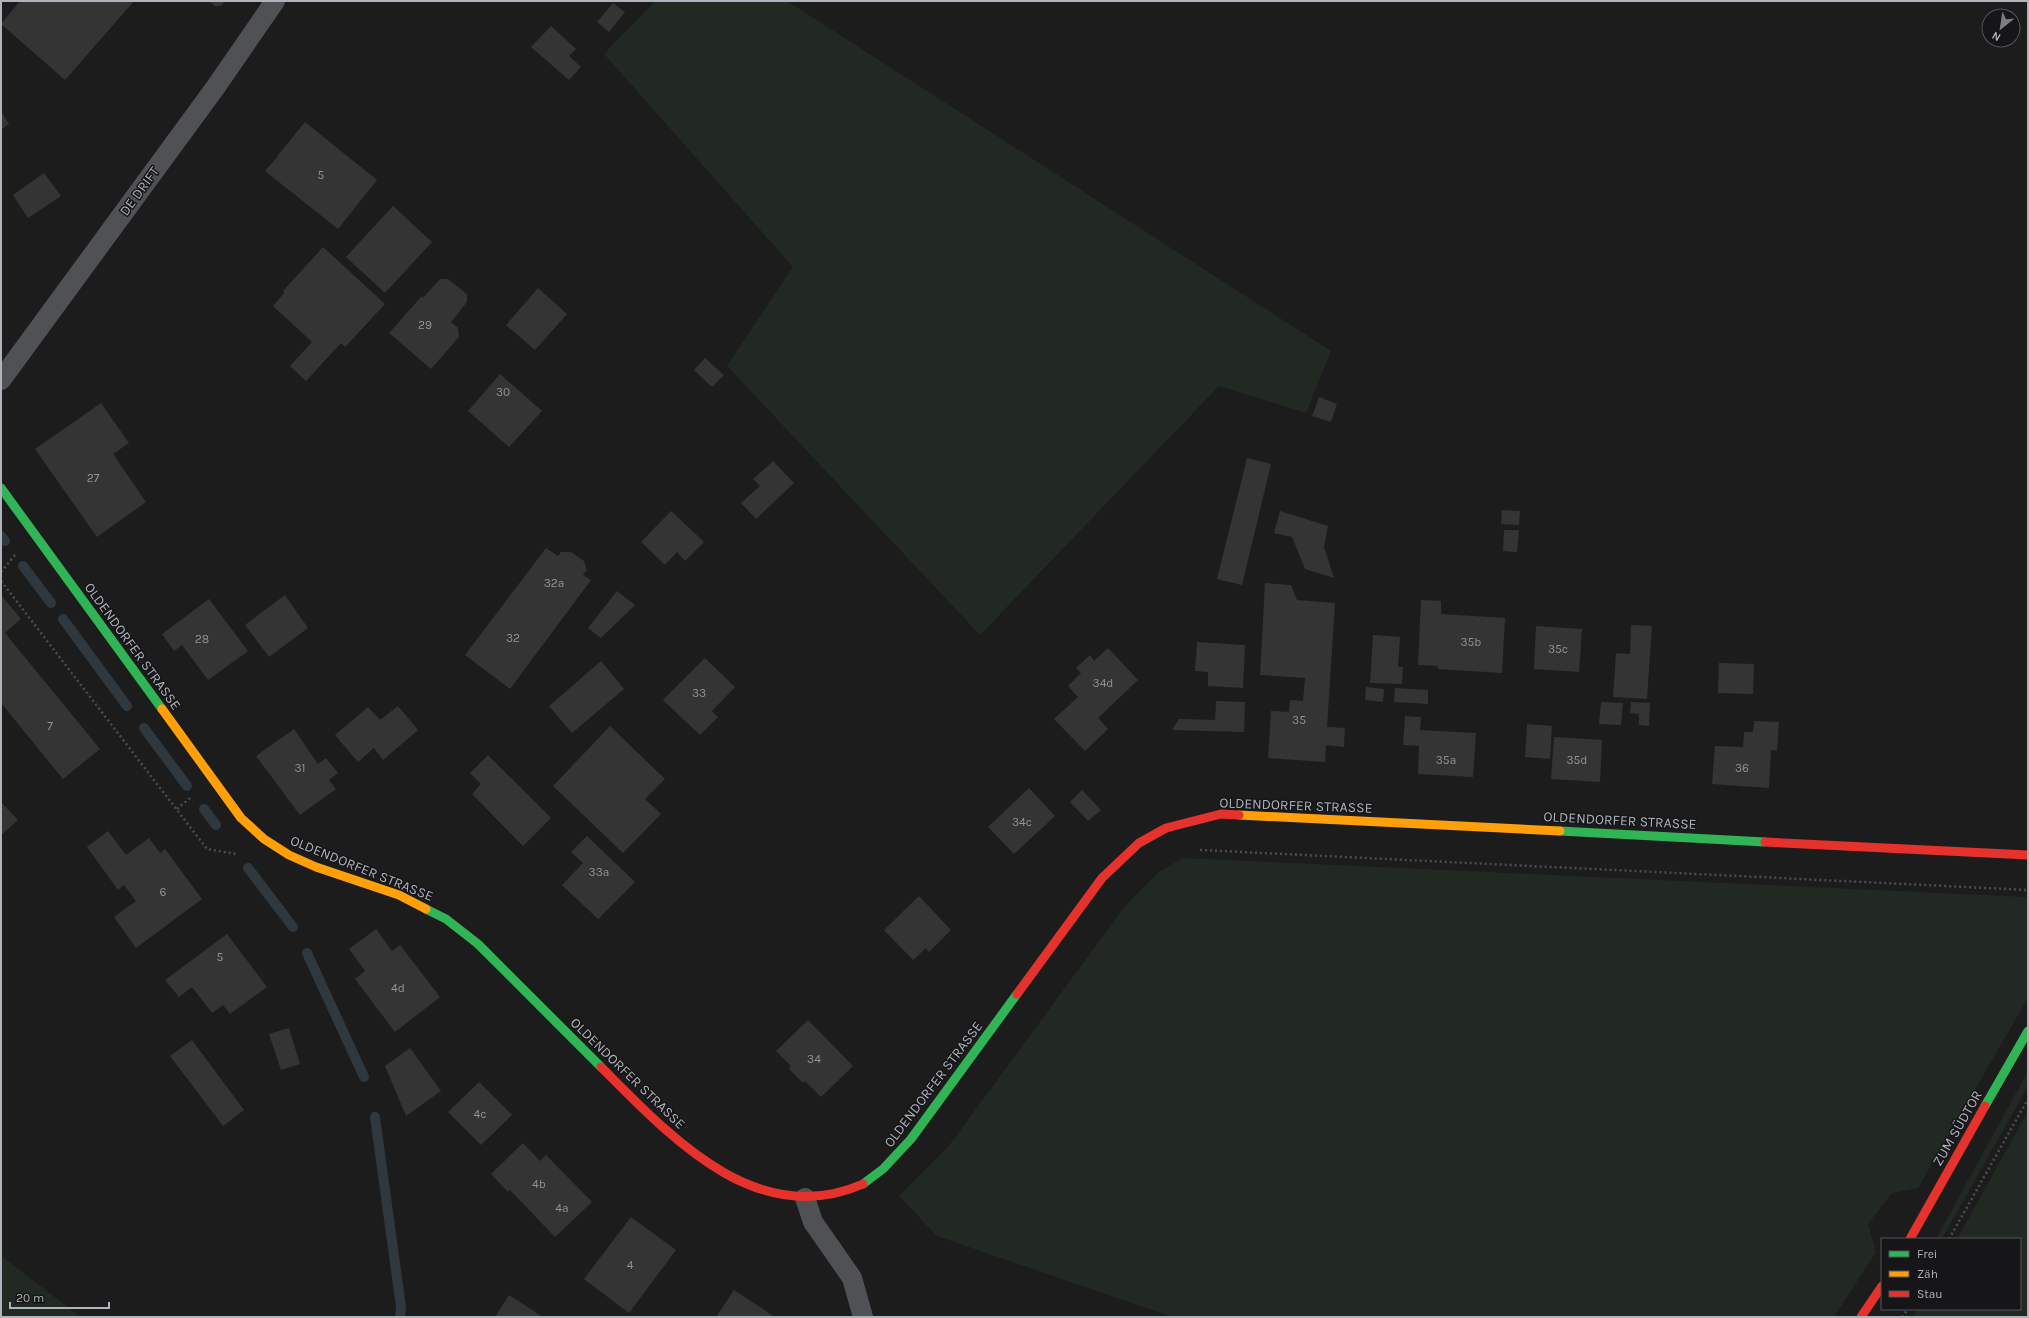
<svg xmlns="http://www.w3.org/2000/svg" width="2029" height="1318" viewBox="0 0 2029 1318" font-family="Karla,sans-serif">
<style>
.green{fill:#212922}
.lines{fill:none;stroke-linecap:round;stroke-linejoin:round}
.stream{stroke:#2e383e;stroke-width:10}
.building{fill:#343434}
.path{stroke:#4c4d50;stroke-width:2.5;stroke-dasharray:2 3;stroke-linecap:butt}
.lane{stroke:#505155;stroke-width:20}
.fast{stroke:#30b455;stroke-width:9}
.slow{stroke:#ff9f0a;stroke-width:9}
.jam{stroke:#e5322d;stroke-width:9}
.labels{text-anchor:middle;stroke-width:3;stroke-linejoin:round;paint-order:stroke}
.number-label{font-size:12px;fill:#90939a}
.street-label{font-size:14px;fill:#aeb3bc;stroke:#161618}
</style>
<rect width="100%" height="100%" fill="#1c1c1c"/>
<g class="green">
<path d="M655,1h132l544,350 -25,62 -87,-27 -239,249 -253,-269 66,-99 -189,-213z"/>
<path d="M1183,858l845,39v101l-110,190 -26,5 -24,31 8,28 -42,65h-662l-235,-81 -38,-40 49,-49 177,-241 35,-35z"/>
<path d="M2028,1071v15l-86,153h-6z"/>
<path d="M2028,1111v206h-115l5,-8h102v-70h-63z"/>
<path d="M1,1256l80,61h-80z"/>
</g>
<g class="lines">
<g class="stream">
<path d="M1,536l4,5"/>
<path d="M23,566l28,37"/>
<path d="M63,619l64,87"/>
<path d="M144,728l43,58"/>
<path d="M204,809l12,16"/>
<path d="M248,868l45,59"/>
<path d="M307,953l57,124"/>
<path d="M375,1117l26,190 -1,10"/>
</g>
</g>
<g class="building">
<path d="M20,1h114l-69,79 -64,-56z"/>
<path d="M209,1h16l-4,5h-6z"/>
<path d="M613,3l12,9 -16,20 -12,-10z"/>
<path d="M551,26l25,23 -7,7 12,11 -12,13 -38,-33z"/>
<path d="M1,111l8,13 -8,6z"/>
<path d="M305,122l72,58 -39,49 -73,-58 13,-15v-3l1,1z"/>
<path d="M44,173l17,23 -33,22 -15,-23z"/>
<path d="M393,206l39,36 -47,51 -39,-36z"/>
<path d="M323,247l62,57 -40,43 -4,-4 -35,38 -16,-15 22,-24 -39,-36 12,-14 -2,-1z"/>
<path d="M440,279h8l19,15v8l-16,20 7,6 1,9 -28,32 -42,-36 33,-37 1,2z"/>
<path d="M538,288l29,26 -32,36 -29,-25z"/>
<path d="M705,358l19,17 -12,12 -18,-17z"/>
<path d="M500,374l42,37 -33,36 -41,-36z"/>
<path d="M1319,397l18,7 -6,18 -19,-6z"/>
<path d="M101,403l28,40 -16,11 33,48 -49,35 -62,-88z"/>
<path d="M1247,458l24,6 -29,121 -25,-6z"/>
<path d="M773,461l21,22 -38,36 -15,-16 19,-17 -7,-7z"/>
<path d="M1502,510l18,1 -1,14 -18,-1z"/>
<path d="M671,511l33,31 -19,19 -8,-9 -12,13 -24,-23z"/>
<path d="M1280,511l48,15 -4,21 10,31 -29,-9 -13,-32 -18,-4z"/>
<path d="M1504,530h15l-2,22 -14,-1z"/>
<path d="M546,548l12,8 3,-4h10l13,9 3,9 -4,5 8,5 -81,109 -45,-34z"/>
<path d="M1265,583l26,2 6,15 38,3 -8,124 18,1 -1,19 -18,-2 -1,17 -57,-4 3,-47 18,1 1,-12 13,1 2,-23 -45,-3z"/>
<path d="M617,591l18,14 -34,33 -13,-10z"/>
<path d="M1,595l20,24 -16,14 95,116 -37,30 -62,-76z"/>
<path d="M285,595l23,33 -39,29 -24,-32z"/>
<path d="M209,599l39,52 -40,29 -26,-35 -8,6 -12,-17z"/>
<path d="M1421,600l20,1v13l64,4 -3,55 -64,-4v-3l-20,-1z"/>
<path d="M1631,625l21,1 -5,73 -34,-2 3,-44 14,1z"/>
<path d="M1536,626l46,3 -3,43 -45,-3z"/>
<path d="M1373,635l27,2 -2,30h5l-1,17 -32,-1z"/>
<path d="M1197,642l48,3 -2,43 -35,-2v-14l-13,-1z"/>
<path d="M1108,648l30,32 -40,38 10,11 -23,22 -31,-32 24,-22 -10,-11 13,-13 -5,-5 14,-13 4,6z"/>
<path d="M705,658l30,29 -23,24 6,6 -18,18 -37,-35z"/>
<path d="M601,661l23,28 -52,44 -23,-27z"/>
<path d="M1719,663l35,1 -1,30 -35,-1z"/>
<path d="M1366,687l18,2 -1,13 -18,-2z"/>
<path d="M1395,688l33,2v14l-34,-2z"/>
<path d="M1216,701l29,1 -1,30 -72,-2 7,-11 36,1z"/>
<path d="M1601,702l22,1 -2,22 -22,-1z"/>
<path d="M1631,702l19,1 -1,23 -10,-1v-11l-9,-1z"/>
<path d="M398,706l20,24 -35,30 -9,-12 -16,14 -23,-27 33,-28 12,13z"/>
<path d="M1405,716l16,1 -1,13 56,3 -3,44 -55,-3 1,-28 -16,-1z"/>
<path d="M1754,721l25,1 -2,29 -6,-1 -2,38 -57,-4 3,-38 28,1 1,-15h9z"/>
<path d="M1527,724l25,2 -2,33 -25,-2z"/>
<path d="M610,726l55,53 -20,20 16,15 -38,39 -70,-67z"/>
<path d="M294,729l24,35 8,-6 12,15 -9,7 7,9 -36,26 -44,-59z"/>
<path d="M1554,737l48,3 -2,42 -49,-3z"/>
<path d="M488,755l63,63 -28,28 -51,-52 9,-10 -11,-11z"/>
<path d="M1029,788l26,28 -41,38 -26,-27z"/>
<path d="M1082,790l19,20 -13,11 -18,-19z"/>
<path d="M1,802l17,18 -17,15z"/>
<path d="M108,831l18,24 23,-17 11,15 5,-4 37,50 -66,49 -22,-31 22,-16 -12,-16 -6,5 -31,-43z"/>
<path d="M587,836l48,46 -37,37 -36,-34 21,-22 -12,-11z"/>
<path d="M919,896l32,34 -22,22 -3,-4 -13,12 -29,-30z"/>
<path d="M376,929l16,22 8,-6 40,52 -45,35 -40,-53 10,-8 -16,-22z"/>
<path d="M227,934l40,53 -37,27 -7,-9 -11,8 -20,-26 -13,10 -14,-17z"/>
<path d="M808,1020l45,46 -32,31 -16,-16 -2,2 -14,-14 2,-3 -15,-15z"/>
<path d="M289,1028l11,36 -19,6 -12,-36z"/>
<path d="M192,1040l52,70 -21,16 -53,-70z"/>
<path d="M410,1048l31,43 -35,25 -21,-50z"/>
<path d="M479,1082l33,33 -31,30 -33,-33z"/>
<path d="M523,1143l17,18 6,-6 46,47 -37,35 -45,-47 -2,2 -17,-18z"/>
<path d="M631,1217l45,33 -47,63 -45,-34z"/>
<path d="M734,1290l41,27h-59z"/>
<path d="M509,1295l34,22h-48z"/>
</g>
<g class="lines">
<g class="path">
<path d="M1,572l14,-17"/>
<path d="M1,581l206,268 29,5"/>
<path d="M177,809l13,-11"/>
<path d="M1200,850l828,40"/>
<path d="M1949,1239l79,-140"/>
<path d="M1902,1317l6,-8"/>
</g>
<g class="lane">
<path d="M1,380l214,-292 60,-87"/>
<path d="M805,1198l8,24 39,56 11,39"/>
</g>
<g class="fast">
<path d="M1,488l161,221"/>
<path d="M1560,831l205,11"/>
<path d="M426,909l20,10 32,25 123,123"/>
<path d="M1985,1106l43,-75"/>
<path d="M863,1184l20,-15 28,-30 106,-145"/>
</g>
<g class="slow">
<path d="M162,709l79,109 23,21 25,16 27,12 83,28 27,14"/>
<path d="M1239,815l321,16"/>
</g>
<g class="jam">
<path d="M1765,842l263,13"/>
<path d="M1017,994l85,-116 37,-35 27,-15 55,-14 18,1"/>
<path d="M601,1067c69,69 155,164 262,117"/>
<path d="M1910,1239l75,-133"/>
<path d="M1861,1317l21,-31"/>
</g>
</g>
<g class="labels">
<g class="number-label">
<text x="321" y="179">5</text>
<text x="425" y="329">29</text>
<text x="503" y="396">30</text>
<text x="93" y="482">27</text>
<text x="554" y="587">32a</text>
<text x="513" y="642">32</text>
<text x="202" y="643">28</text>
<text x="1471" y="646">35b</text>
<text x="1558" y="653">35c</text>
<text x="1103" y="687">34d</text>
<text x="699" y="697">33</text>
<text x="1299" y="724">35</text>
<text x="50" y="730">7</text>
<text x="1446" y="764">35a</text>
<text x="1577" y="764">35d</text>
<text x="300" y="772">31</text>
<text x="1742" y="772">36</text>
<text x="1022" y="826">34c</text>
<text x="599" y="876">33a</text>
<text x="163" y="896">6</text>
<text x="220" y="961">5</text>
<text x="398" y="992">4d</text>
<text x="814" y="1063">34</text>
<text x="480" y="1118">4c</text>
<text x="539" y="1188">4b</text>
<text x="562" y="1212">4a</text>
<text x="630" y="1269">4</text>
</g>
<g class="street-label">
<text transform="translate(139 191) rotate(-54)" y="5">DE DRIFT</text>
<text transform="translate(133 646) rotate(54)" y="5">OLDENDORFER STRASSE</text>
<text transform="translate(1296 805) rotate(2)" y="5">OLDENDORFER STRASSE</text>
<text transform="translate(1620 820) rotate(3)" y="5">OLDENDORFER STRASSE</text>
<text transform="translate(362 868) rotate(22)" y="5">OLDENDORFER STRASSE</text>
<text transform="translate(628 1073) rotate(44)" y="5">OLDENDORFER STRASSE</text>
<text transform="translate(933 1084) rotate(-53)" y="5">OLDENDORFER STRASSE</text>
<text transform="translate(1957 1128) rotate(-60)" y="5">ZUM SÜDTOR</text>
</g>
</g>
<rect width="2029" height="1318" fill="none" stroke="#aeb3bc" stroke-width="4"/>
<rect x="1881" y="1238" width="140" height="72" fill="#161618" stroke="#53555a"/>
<rect x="1889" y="1251" width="20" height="6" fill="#30b455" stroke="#53555a"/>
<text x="1917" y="1258" font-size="12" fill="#aeb3bc">Frei</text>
<rect x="1889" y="1271" width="20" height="6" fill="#ff9f0a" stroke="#53555a"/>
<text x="1917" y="1278" font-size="12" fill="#aeb3bc">Zäh</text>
<rect x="1889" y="1291" width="20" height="6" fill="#e5322d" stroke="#53555a"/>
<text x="1917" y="1298" font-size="12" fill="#aeb3bc">Stau</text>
<g transform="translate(2001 28) rotate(210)"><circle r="19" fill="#161618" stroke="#53555a"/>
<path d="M0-3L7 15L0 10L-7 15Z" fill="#7b7e84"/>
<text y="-6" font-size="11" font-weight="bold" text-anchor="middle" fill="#aeb3bc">N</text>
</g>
<path d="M10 1302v6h99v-6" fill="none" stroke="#aeb3bc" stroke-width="2"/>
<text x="16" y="1302" font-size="12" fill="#aeb3bc" stroke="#161618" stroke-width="3" paint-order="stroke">20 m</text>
</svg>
